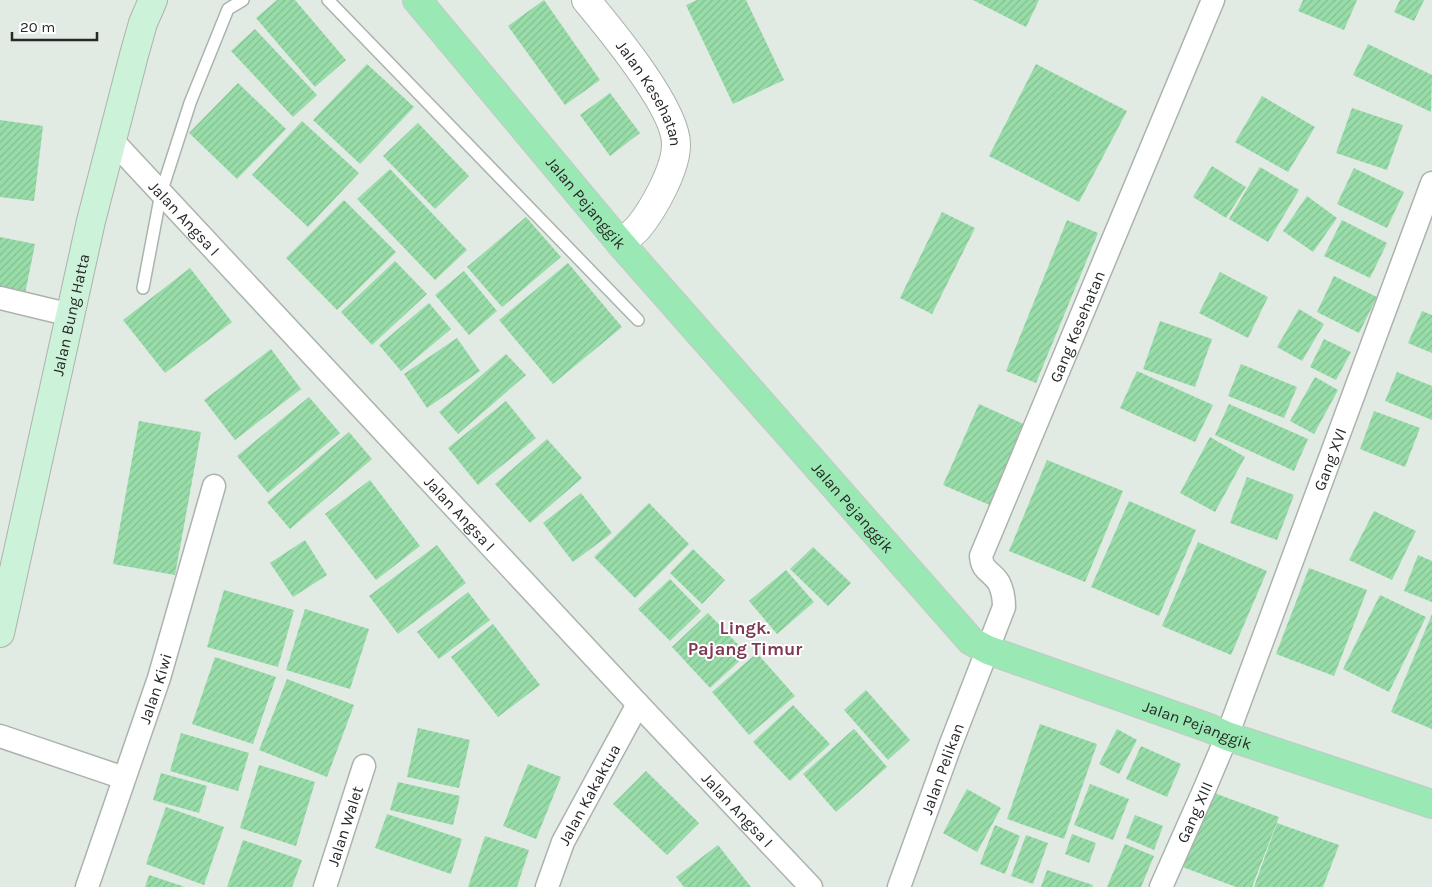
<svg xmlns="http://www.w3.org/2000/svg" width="1432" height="887" viewBox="0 0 1432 887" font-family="Karla,sans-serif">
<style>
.building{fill:url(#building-hatch)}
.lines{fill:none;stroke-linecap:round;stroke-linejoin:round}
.service-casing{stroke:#abb3ad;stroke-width:14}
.minor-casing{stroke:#abb3ad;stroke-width:25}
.tertiary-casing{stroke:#abb3ad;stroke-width:30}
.secondary-casing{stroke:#abb3ad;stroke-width:30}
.primary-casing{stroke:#c7c7c7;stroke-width:30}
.service{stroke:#fff;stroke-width:11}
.minor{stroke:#fff;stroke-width:22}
.tertiary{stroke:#fff;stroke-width:28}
.secondary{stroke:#ccf3d9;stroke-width:28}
.primary{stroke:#9ae8b3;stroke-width:28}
.labels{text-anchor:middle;stroke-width:4;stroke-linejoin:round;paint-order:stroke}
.street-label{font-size:16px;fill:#262927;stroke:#fff}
.neighbourhood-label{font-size:18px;font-weight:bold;fill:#7f3950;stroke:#fff}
</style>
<defs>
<pattern id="building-hatch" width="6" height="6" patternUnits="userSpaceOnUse" patternTransform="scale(1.25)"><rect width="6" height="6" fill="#98dda9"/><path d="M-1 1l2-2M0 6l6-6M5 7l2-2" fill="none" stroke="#83be91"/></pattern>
</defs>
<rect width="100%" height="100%" fill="#e1eae3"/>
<g class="building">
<path d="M277,0h18l51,60 -31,27 -59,-69z"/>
<path d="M544,0l56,80 -35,25 -57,-79z"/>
<path d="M697,0h49l38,80 -51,24 -47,-99z"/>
<path d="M973,0h66l-13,27z"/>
<path d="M1303,0h54l-13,30 -46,-19z"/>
<path d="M1400,0h24l-10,21 -20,-9z"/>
<path d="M255,29l62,66 -24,22 -62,-66z"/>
<path d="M1368,44l64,31 -1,37 -78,-37z"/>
<path d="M367,64l47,43 -54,57 -47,-44z"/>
<path d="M1036,64l91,47 -48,91 -90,-46z"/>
<path d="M238,83l48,46 -49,50 -48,-46z"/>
<path d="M610,93l30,40 -30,23 -30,-41z"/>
<path d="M1262,96l53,31 -27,45 -53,-30z"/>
<path d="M1352,108l51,17 -16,45 -51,-17z"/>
<path d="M0,120l43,6 -9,75 -34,-4z"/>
<path d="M302,121l57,52 -51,54 -56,-52z"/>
<path d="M418,123l51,53 -34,33 -52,-53z"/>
<path d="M1212,166l34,21 -20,31 -33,-21z"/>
<path d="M1260,167l39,23 -31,52 -39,-23z"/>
<path d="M1354,168l50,24 -17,36 -50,-24z"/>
<path d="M390,169l77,81 -32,30 -78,-81z"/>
<path d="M1307,196l30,22 -24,34 -30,-21z"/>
<path d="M344,200l52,52 -59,58 -51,-52z"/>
<path d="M942,212l33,16 -43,86 -32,-16z"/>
<path d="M526,217l35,40 -59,50 -35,-40z"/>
<path d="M1067,220l31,13 -62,150 -30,-12z"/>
<path d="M1342,220l45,23 -17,35 -46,-22z"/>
<path d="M0,237l35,7 -10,50 -25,-5z"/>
<path d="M395,261l32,33 -55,51 -31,-33z"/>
<path d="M568,263l54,64 -69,57 -54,-64z"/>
<path d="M190,268l42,54 -67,51 -42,-53z"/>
<path d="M464,271l33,40 -28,24 -34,-40z"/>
<path d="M1220,272l48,25 -20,41 -49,-25z"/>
<path d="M1334,276l43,21 -18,36 -42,-21z"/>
<path d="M429,303l22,26 -50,42 -22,-26z"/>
<path d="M1299,309l25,15 -22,37 -25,-14z"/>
<path d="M1422,311l10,4v38l-24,-10z"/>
<path d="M1160,321l52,18 -17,48 -52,-18z"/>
<path d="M457,338l23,33 -53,37 -23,-34z"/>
<path d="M1324,339l27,13 -15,28 -26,-13z"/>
<path d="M271,349l30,40 -66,51 -31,-40z"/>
<path d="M506,354l20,21 -68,59 -19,-22z"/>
<path d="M1241,364l56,23 -13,31 -56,-22z"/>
<path d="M1137,371l76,34 -18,37 -75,-34z"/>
<path d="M1397,372l35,14v34l-47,-19z"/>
<path d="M1315,377l23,13 -24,44 -24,-13z"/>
<path d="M309,397l31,36 -72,60 -31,-37z"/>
<path d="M506,401l30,37 -58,47 -30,-37z"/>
<path d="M979,404l49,22 -36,80 -49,-21z"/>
<path d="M1229,404l79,35 -14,32 -79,-36z"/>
<path d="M1374,411l46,17 -15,39 -45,-18z"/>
<path d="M139,421l62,11 -26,143 -62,-11z"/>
<path d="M349,432l23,27 -82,70 -23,-27z"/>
<path d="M1210,437l35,20 -30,55 -35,-19z"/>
<path d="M547,439l35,39 -52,45 -35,-39z"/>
<path d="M1047,460l76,31 -38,91 -76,-31z"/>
<path d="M1247,477l47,18 -17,45 -47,-17z"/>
<path d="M370,480l50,66 -44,34 -51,-66z"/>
<path d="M581,493l31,40 -39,29 -30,-39z"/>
<path d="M1129,501l67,29 -37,86 -68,-29z"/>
<path d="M649,503l40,41 -54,54 -41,-41z"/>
<path d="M1374,511l42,20 -24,49 -43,-20z"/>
<path d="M305,540l22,35 -34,22 -23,-34z"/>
<path d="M1198,542l69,29 -36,84 -69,-29z"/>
<path d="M437,545l29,38 -68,51 -29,-38z"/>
<path d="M813,547l38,36 -23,23 -38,-37z"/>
<path d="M693,549l32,31 -23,24 -32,-31z"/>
<path d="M1418,555l14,6v41l-28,-11z"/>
<path d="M1309,568l58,22 -33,86 -58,-22z"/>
<path d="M786,570l28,32 -37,32 -28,-33z"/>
<path d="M670,579l31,32 -31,30 -32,-32z"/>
<path d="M224,590l70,20 -16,57 -71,-20z"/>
<path d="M468,592l22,28 -51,39 -22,-27z"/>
<path d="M1380,595l46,22 -37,75 -46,-23z"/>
<path d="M305,609l64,20 -19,60 -64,-19z"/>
<path d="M708,613l39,41 -37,34 -38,-41z"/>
<path d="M1432,614v115l-41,-17z"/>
<path d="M493,624l47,61 -42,32 -47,-60z"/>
<path d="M757,653l38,43 -46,39 -37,-43z"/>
<path d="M215,657l61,20 -23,67 -61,-20z"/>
<path d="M287,679l67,26 -27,72 -68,-27z"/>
<path d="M866,690l44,50 -22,20 -44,-50z"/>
<path d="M793,705l37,39 -40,37 -37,-39z"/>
<path d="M1040,724l57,20 -33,95 -57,-20z"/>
<path d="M418,728l52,12 -11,48 -52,-11z"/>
<path d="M854,729l33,38 -51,45 -33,-38z"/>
<path d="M1117,729l20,11 -18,34 -20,-10z"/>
<path d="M181,733l68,20 -11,38 -68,-20z"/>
<path d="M1141,746l40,18 -14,33 -41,-18z"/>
<path d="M528,764l33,13 -25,62 -33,-13z"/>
<path d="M259,765l56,17 -19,64 -56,-18z"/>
<path d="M646,771l53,52 -32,32 -54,-51z"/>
<path d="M161,773l46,13 -8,27 -46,-13z"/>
<path d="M398,782l62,14 -7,29 -63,-15z"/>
<path d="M1090,784l39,15 -16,41 -39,-15z"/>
<path d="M967,789l34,19 -24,44 -34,-19z"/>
<path d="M1209,791l70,26 -27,70h-16l-56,-21z"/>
<path d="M166,807l58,20 -20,58 -58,-21z"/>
<path d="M387,814l75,25 -11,35 -76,-26z"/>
<path d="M1135,815l28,11 -9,24 -28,-12z"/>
<path d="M1277,823l62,22 -16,42h-69z"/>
<path d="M995,825l25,11 -15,38 -25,-10z"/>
<path d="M1072,834l24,9 -7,20 -24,-9z"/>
<path d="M1026,835l22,8 -15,41 -22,-8z"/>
<path d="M485,836l44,14 -12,37h-49z"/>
<path d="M243,840l59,20 -10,27h-65z"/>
<path d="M1125,844l29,12 -13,31h-34z"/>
<path d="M718,845l33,42h-67l-8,-10z"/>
<path d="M1047,870l46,15 -1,2h-51z"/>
<path d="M149,875l36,12h-40z"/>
</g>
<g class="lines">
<g class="service-casing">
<g id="service">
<path d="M328,0l310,320"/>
<path d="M143,288l18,-95 29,-90 38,-94 15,-9"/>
</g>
</g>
<g class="minor-casing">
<g id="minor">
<path id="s1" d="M111,139l527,565 173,183"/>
<path d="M0,298l71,17"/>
<path d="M0,736l124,42"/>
<path id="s2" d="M87,887l72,-209 55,-192"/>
<path id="s3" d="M325,887l39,-121"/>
<path id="s4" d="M547,887l16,-45 75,-138"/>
<path id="s5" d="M899,887l51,-141 54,-139c0,-9 -1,-16 -5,-24 -7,-12 -17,-11 -18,-27l232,-556"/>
<path id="s6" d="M1161,887l44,-99 22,-52 205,-553"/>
</g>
</g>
<g class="tertiary-casing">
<g id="tertiary">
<path id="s7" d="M586,0c24,29 91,109 90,145 0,24 -23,65 -38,83 -5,5 -11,10 -17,16"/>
</g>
</g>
<g class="secondary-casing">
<g id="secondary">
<path id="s8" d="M0,633l91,-412 43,-166 9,-32 10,-23"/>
</g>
</g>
<g class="primary-casing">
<g id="primary">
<path id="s9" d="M417,0l204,244 350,397 17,9 221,78 18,8 205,68"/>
</g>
</g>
<use href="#service" class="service"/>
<use href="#minor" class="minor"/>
<use href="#tertiary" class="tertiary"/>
<use href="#secondary" class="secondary"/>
<use href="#primary" class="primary"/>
</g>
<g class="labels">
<g class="street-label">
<text dy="6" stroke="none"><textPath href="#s7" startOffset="114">Jalan Kesehatan</textPath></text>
<text dy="6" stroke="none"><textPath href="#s9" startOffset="264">Jalan Pejanggik</textPath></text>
<text dy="6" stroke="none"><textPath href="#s1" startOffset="108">Jalan Angsa I</textPath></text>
<text dy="6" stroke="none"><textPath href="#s8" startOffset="326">Jalan Bung Hatta</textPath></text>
<text dy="6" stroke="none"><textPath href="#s5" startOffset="606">Gang Kesehatan</textPath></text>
<text dy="6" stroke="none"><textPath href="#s6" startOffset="460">Gang XVI</textPath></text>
<text dy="6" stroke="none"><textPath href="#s9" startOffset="669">Jalan Pejanggik</textPath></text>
<text dy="6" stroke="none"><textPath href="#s1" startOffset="512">Jalan Angsa I</textPath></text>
<text dy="6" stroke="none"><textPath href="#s2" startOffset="210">Jalan Kiwi</textPath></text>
<text dy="6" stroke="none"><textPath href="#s9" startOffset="1089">Jalan Pejanggik</textPath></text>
<text dy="6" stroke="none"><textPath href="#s5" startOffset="126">Jalan Pelikan</textPath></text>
<text dy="6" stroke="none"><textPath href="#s4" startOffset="102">Jalan Kakaktua</textPath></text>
<text dy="6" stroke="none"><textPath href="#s1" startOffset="918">Jalan Angsa I</textPath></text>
<text dy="6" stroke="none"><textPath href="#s6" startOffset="82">Gang XIII</textPath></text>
<text dy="6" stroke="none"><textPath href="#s3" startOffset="64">Jalan Walet</textPath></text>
</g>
<g class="neighbourhood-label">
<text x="745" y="634">Lingk.<tspan x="745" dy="21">Pajang Timur</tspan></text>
</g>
</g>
<path d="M12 32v8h85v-8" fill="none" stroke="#262927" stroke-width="2.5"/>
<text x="20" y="32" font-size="15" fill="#262927" stroke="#ffffff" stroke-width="4" paint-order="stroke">20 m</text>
</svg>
